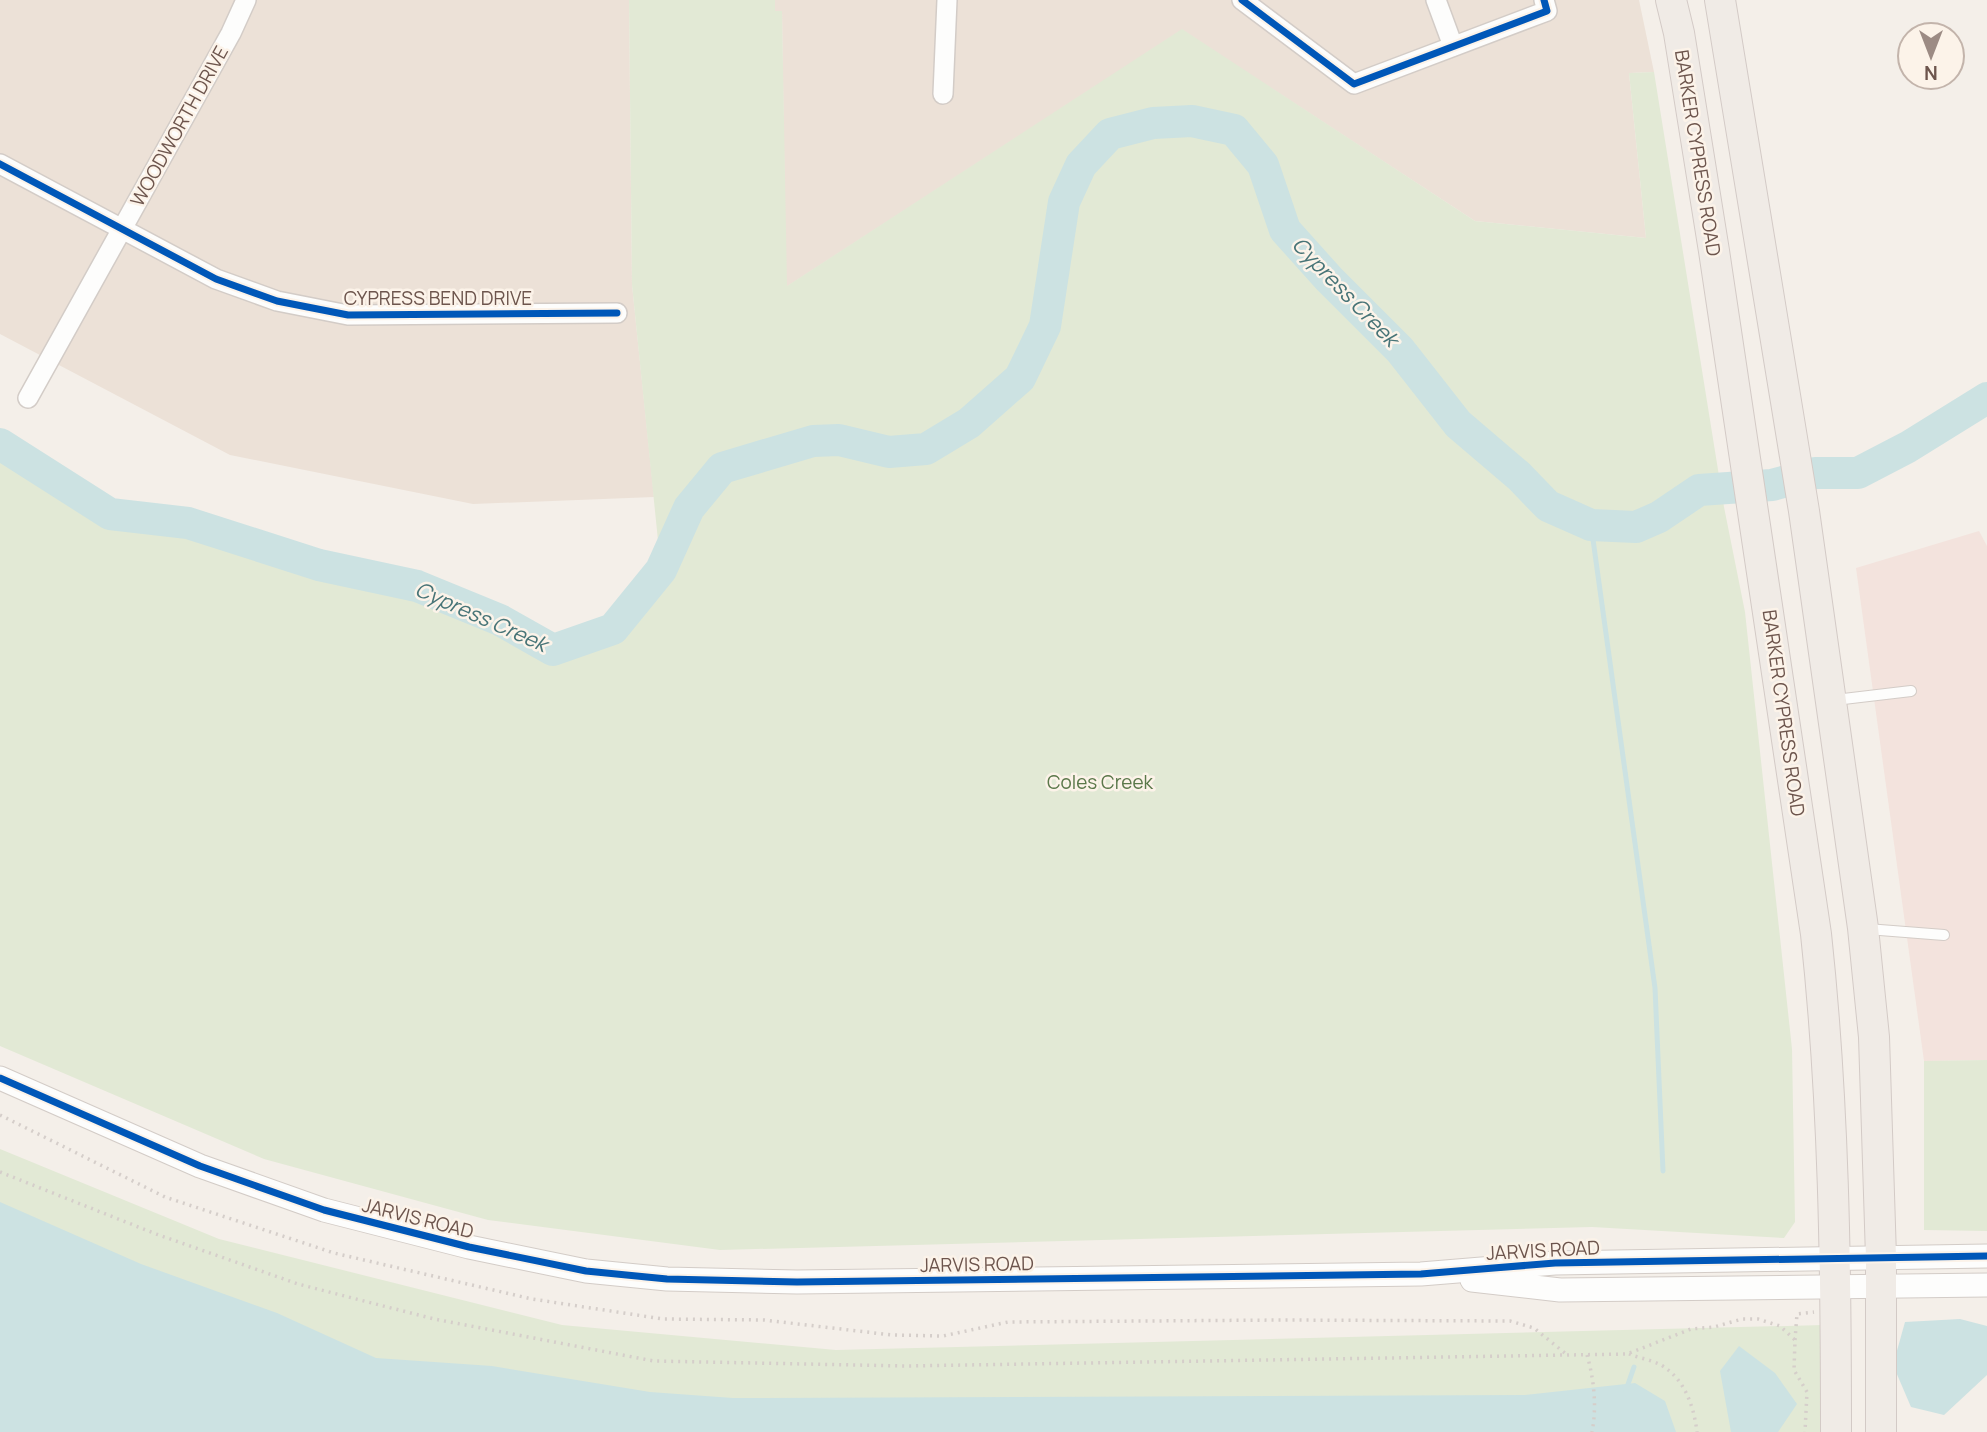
<svg xmlns="http://www.w3.org/2000/svg" width="1987" height="1432" viewBox="0 0 1987 1432" font-family="Manrope,sans-serif">
<style>
.residential{fill:#ece1d7}
.commercial{fill:#f3e3dd}
.green{fill:#e2e9d5}
.water{fill:#cce2e2}
.lines{fill:none;stroke-linecap:round;stroke-linejoin:round}
.stream{stroke:#cce2e2;stroke-width:5}
.river{stroke:#cce2e2;stroke-width:32}
.service-casing{stroke:#d3ccc7;stroke-width:12}
.minor-casing{stroke:#d3ccc7;stroke-width:22}
.tertiary-casing{stroke:#d3ccc7;stroke-width:25}
.primary-casing{stroke:#d3cac6;stroke-width:32}
.path{stroke:#d5ceca;stroke-width:3.5;stroke-dasharray:2 5;stroke-linecap:butt}
.service{stroke:#fdfdfc;stroke-width:10}
.minor{stroke:#fdfdfc;stroke-width:19}
.tertiary{stroke:#fdfdfc;stroke-width:23}
.primary{stroke:#f0ebe6;stroke-width:30}
.cycleway-casing{stroke:#fcf3e9;stroke-width:11}
.cycleway{stroke:#0057b8;stroke-width:7}
.labels{text-anchor:middle;stroke-width:5;stroke-linejoin:round;paint-order:stroke}
.street-label{font-size:19px;fill:#6d554d;stroke:#fcf3e9}
.park-label{font-size:19px;fill:#5b784a;stroke:#fcf3e9}
.water-label{font-size:21px;font-style:italic;fill:#477477;stroke:#fcf3e9}
</style>
<rect width="100%" height="100%" fill="#f4efe9"/>
<g class="residential">
<path d="M0,0h629l3,285 22,212 -181,7 -243,-49 -230,-121z"/>
<path d="M775,0h864l15,72 -25,1 17,165 -171,-17 -293,-191 -396,257 -4,-275 -7,-1z"/>
</g>
<path class="commercial" d="M1979,531l8,15v514l-63,1 -68,-493z"/>
<g class="green">
<path d="M629,0h146v11h7l5,275 395,-257 293,192 171,17 -17,-165 25,-1 70,435 21,105 47,437 3,173 -11,16 -192,-11 -872,23 -232,-30 -224,-61 -264,-113v-602l110,70 78,9 131,42 98,21 83,34 53,30 60,-21 48,-59 -29,-285z"/>
<path d="M1987,1060v171l-63,-1v-169z"/>
<path d="M0,1149l219,90 343,86 274,25 987,-25 -2,107h-1821z"/>
</g>
<g class="water">
<path d="M0,1202l141,62 136,49 99,45 116,8 158,26 83,6 792,-3 110,-12 30,18 11,31h-1676z"/>
<path d="M1960,1319l27,7v49l-43,40 -33,-8 -18,-42 12,-43z"/>
<path d="M1739,1346l36,27 22,31 -19,28h-47l-11,-61z"/>
</g>
<g class="lines">
<g class="stream">
<path d="M1591,525l64,463 8,183"/>
<path d="M1626,1390l8,-23"/>
</g>
<path class="river" d="M0,444l110,70 78,9 131,42 98,21 83,34 53,30 60,-21 48,-59 28,-62 33,-40 91,-27 26,-1 50,12 37,-3 43,-26 51,-45 25,-52 19,-124 17,-37 29,-31 43,-11 39,-2 42,9 29,35 22,65 44,49 71,71 58,74 61,52 29,30 43,19 45,2 23,-10 40,-27 73,-5 43,-12h43l50,-26 79,-49"/>
<g class="service-casing">
<g id="service">
<path d="M1835,700l76,-9"/>
<path d="M1867,929l77,6"/>
</g>
</g>
<g class="minor-casing">
<g id="minor">
<path d="M1242,0l112,84 193,-73 -3,-11"/>
<path d="M1436,0l17,46"/>
<path d="M943,94l4,-94"/>
<path d="M0,164l216,115 61,22 71,14 269,-2"/>
<path d="M28,398l203,-365 15,-33"/>
</g>
</g>
<g class="tertiary-casing">
<g id="tertiary">
<path d="M0,1078l200,88 124,44 145,37 117,24 81,8 130,3 624,-8 134,-11 432,-7"/>
<path d="M1472,1280l88,10 427,-5"/>
</g>
</g>
<g class="primary-casing">
<g id="primary">
<path d="M1671,0l8,33 35,218 102,683c18,166 20,332 20,498"/>
<path d="M1720,0l84,511 59,417 11,109 7,220v175"/>
</g>
</g>
<g class="path">
<path d="M0,1115l165,82 169,56 198,46 131,20 101,1 128,15 51,1 65,-14 274,-2 228,1 24,7 32,26"/>
<path d="M0,1172l156,62 142,50 136,35 220,42 252,5 721,-12 64,-25 23,-2 28,-8h16l22,7 15,14 -1,30 13,22 -2,40"/>
<path d="M1795,1340l2,-26 17,-2"/>
<path d="M1629,1354c10,4 23,6 32,11 24,14 33,42 36,67"/>
<path d="M1587,1355c7,24 10,52 5,77"/>
</g>
<use href="#service" class="service"/>
<use href="#minor" class="minor"/>
<use href="#tertiary" class="tertiary"/>
<use href="#primary" class="primary"/>
<g class="cycleway-casing">
<g id="cycleway">
<path d="M1242,0l112,84 193,-73 -3,-11"/>
<path d="M0,164l216,115 61,22 71,14 269,-2"/>
<path d="M0,1078l200,88 124,44 145,37 117,24 81,8 130,3 624,-8 134,-11 432,-7"/>
</g>
</g>
<use href="#cycleway" class="cycleway"/>
</g>
<g class="labels">
<g class="street-label">
<text transform="translate(179 126) rotate(-61)" y="7">WOODWORTH DRIVE</text>
<text transform="translate(1698 153) rotate(81)" y="7">BARKER CYPRESS ROAD</text>
<text x="438" y="305">CYPRESS BEND DRIVE</text>
<text transform="translate(1784 713) rotate(82)" y="7">BARKER CYPRESS ROAD</text>
<text transform="translate(418 1218) rotate(14)" y="7">JARVIS ROAD</text>
<text transform="translate(1543 1250) rotate(-3)" y="7">JARVIS ROAD</text>
<text transform="translate(977 1264) rotate(-1)" y="7">JARVIS ROAD</text>
</g>
<g class="park-label">
<text x="1100" y="789">Coles Creek</text>
</g>
<g class="water-label">
<text transform="translate(1345 292) rotate(46)" y="7">Cypress Creek</text>
<text transform="translate(481 617) rotate(24)" y="7">Cypress Creek</text>
</g>
</g>
<g transform="translate(1931 56) rotate(180)"><circle r="33" fill="#fcf3e9" stroke="#c3b4ab" stroke-width="2"/>
<path d="M0-5L12 26L0 18L-12 26Z" fill="#9c8b84"/>
<text y="-10" font-size="19" font-weight="bold" text-anchor="middle" fill="#6d554d">N</text>
</g>
</svg>
